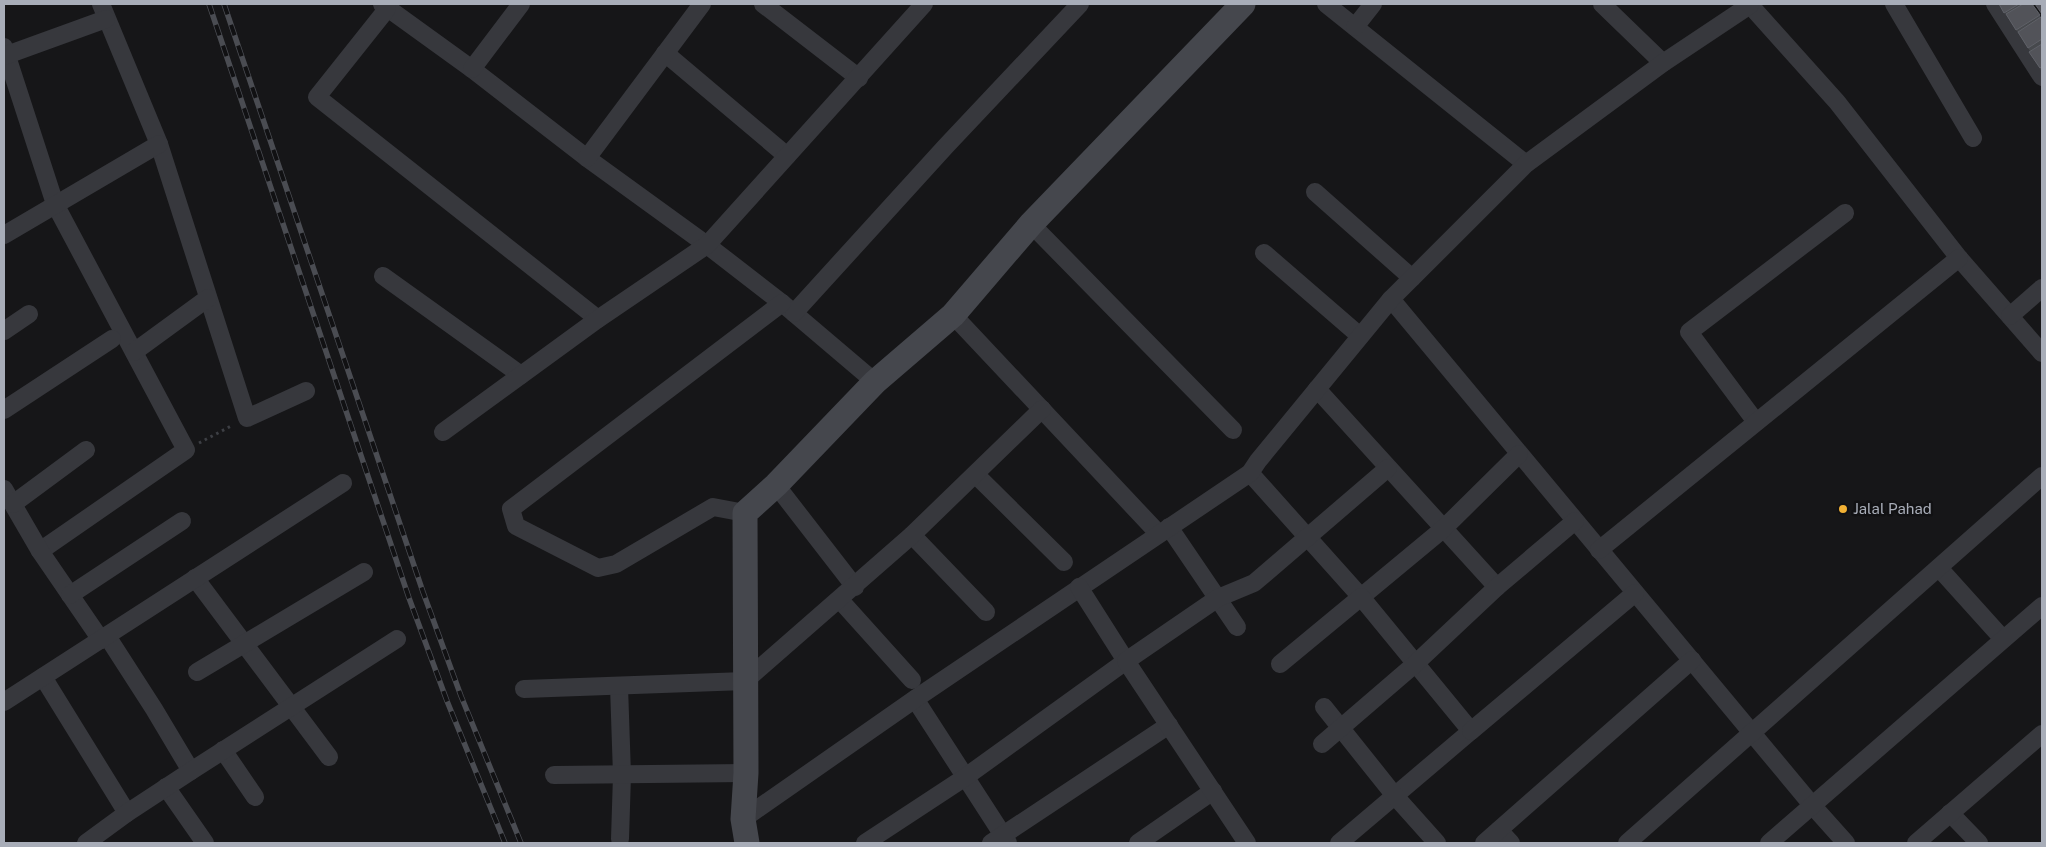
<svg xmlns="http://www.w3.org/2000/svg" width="2046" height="847" viewBox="0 0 2046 847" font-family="'Public Sans',sans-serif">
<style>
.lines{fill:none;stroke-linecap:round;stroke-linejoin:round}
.path{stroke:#3d3f44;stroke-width:3;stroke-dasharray:2.5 4;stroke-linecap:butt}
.street{stroke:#37383d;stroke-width:18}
.secondary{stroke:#45474d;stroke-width:25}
.rail-casing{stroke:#4a4c52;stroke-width:5.5}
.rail{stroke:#111113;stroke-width:4;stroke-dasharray:11;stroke-linecap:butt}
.wall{fill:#47494d}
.building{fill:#525359;stroke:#5f6168}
.poi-dot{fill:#f2b134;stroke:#111113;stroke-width:2}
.labels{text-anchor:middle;stroke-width:5;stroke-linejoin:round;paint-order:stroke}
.poi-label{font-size:15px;fill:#a8adb8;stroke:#111113;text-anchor:start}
</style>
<rect width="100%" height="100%" fill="#161618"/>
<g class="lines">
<path class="path" d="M199,443l34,-18"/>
<g class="street">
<path d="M101,4l58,140 88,274 59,-27"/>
<path d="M382,4l90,65 115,89 120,87 75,58 93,79"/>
<path d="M763,4l96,74"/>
<path d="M1326,4l200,160"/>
<path d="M1602,4l61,59"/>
<path d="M1752,4l-2,1 87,97 122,156 83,95"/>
<path d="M1894,4l79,134"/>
<path d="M1995,4l47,73"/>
<path d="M387,9l-70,88 281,222"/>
<path d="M1355,27l18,-23"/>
<path d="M4,47l51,157 131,246 -146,101"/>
<path d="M665,53l122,103"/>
<path d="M4,56l102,-37"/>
<path d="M472,69l49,-65"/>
<path d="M587,158l115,-154"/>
<path d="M1315,192l97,86"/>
<path d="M1031,224l202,206"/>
<path d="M4,235l155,-91"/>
<path d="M1264,253l96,83"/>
<path d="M383,276l138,99"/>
<path d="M1391,299l421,506 34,38"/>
<path d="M794,313l152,-167 134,-142"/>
<path d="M953,315l206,219"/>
<path d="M2010,316l32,-28"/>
<path d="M4,331l25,-17"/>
<path d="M134,352l74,-54"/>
<path d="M1317,389l180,198"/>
<path d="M4,410l108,-71"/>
<path d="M1756,422l-67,-90 156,-119"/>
<path d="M443,432l155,-113 109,-74 217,-241"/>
<path d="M1250,473l111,124 82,-68 76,-75"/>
<path d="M976,475l88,87"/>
<path d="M776,485l79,102"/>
<path d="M4,489l36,62 61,89"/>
<path d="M13,504l73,-54"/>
<path d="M745,513l-32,-6 -97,57 -18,4 -82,-42 -5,-17 271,-206"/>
<path d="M1169,527l68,100"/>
<path d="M912,535l74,77"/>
<path d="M1599,550l360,-292"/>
<path d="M1939,568l64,71"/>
<path d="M195,578l134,179"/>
<path d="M70,595l112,-74"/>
<path d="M840,600l72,80"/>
<path d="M107,636l47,73 37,62"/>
<path d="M1280,664l81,-67 110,134 -132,112"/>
<path d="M197,672l167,-100"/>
<path d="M43,677l84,136"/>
<path d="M619,686l3,89 -2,64"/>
<path d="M524,689l221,-8 167,-146 130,-126"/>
<path d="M915,699l93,144"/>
<path d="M4,702l339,-219"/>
<path d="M1324,707l71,89 42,47"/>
<path d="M1471,731l164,-138"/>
<path d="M1322,744l93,-80 82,-77 78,-66"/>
<path d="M223,750l32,47"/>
<path d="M554,775l192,-2"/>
<path d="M166,787l39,56"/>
<path d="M1950,813l29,30"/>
<path d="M743,819l172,-120 335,-226 8,-12 133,-162 135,-135 137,-101 87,-58 -1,-1"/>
<path d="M1499,830l12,13"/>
<path d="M86,843l41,-30 64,-42 206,-132"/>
<path d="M865,843l99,-65 162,-117 -47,-74"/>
<path d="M991,843l178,-118"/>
<path d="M1138,843l75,-52"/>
<path d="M1247,843l-121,-182 92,-63 36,-15 134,-115"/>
<path d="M1484,843l208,-183"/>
<path d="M1627,843l415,-367"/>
<path d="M1769,843l273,-237"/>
<path d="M1916,843l126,-109"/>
</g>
<path class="secondary" d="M747,843l-4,-24 3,-46 -1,-260 31,-28 99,-103 78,-67 78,-91 212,-220"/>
<g class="rail-casing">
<g id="rail">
<path d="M209,4l200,594 38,103 58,142"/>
<path d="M224,4l199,588 38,104 60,147"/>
</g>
</g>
<use href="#rail" class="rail"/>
</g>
<path class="wall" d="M1999,4h33l10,15v53l-13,-20 1,-1z"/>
<g class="building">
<path d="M1999,4h20l-15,9z"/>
<path d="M2023,4h9l8,11 -24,15 -10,-16z"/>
<path d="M2035,4h7v10z"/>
<path d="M2041,17l1,2v20l-14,9 -10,-16z"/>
<path d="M2042,44v22l-2,2 -11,-16z"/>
</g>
<circle class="poi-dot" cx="1843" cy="509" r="5"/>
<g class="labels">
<g class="poi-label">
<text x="1853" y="514">Jalal Pahad</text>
</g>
</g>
<rect width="2046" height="847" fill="none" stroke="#a8adb8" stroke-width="10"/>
</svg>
